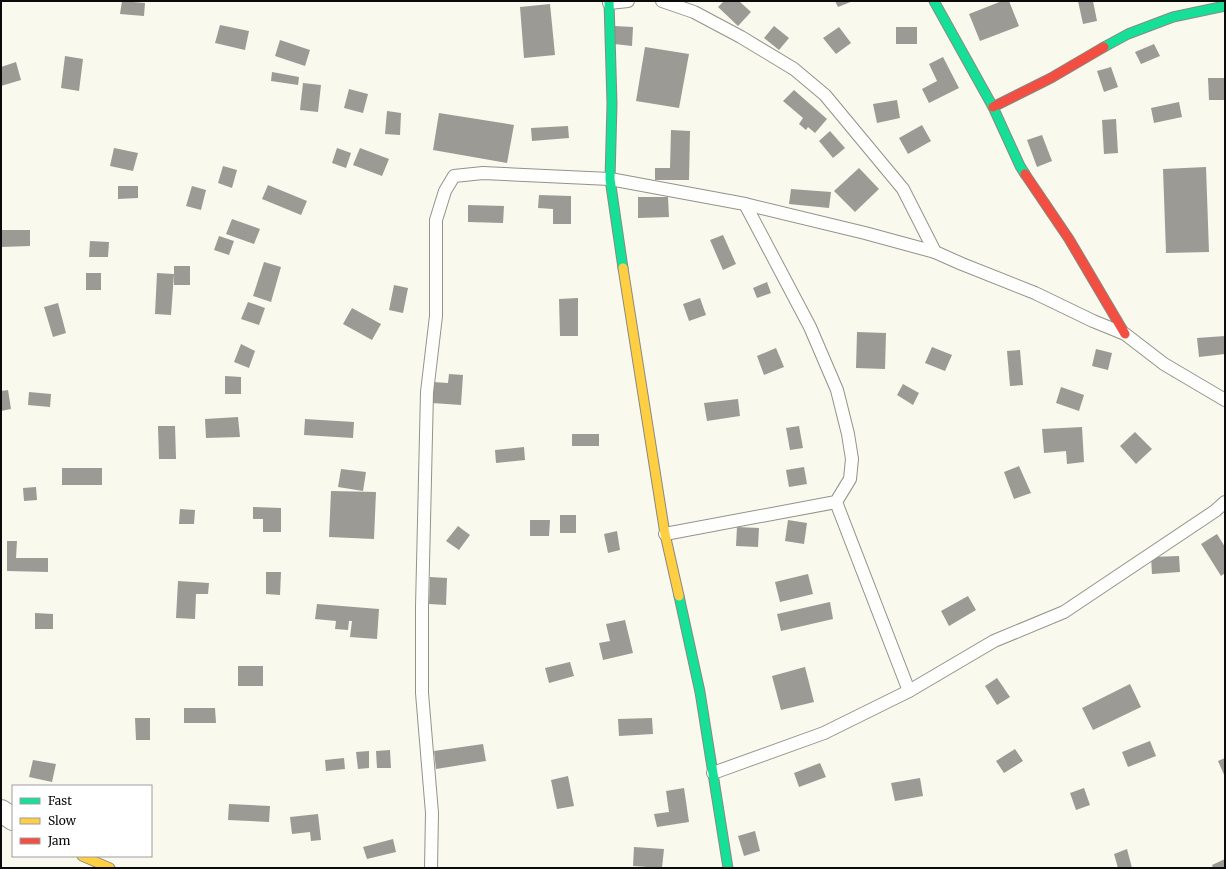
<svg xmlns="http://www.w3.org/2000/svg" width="1226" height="869" viewBox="0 0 1226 869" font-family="Merriweather,serif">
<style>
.building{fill:#9c9a94}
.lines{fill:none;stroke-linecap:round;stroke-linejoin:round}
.lane-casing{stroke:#93928d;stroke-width:14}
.street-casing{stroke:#93928d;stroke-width:24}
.fast-casing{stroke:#898983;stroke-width:11}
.slow-casing{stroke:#898983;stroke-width:11}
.jam-casing{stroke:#898983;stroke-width:11}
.lane{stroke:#fefefc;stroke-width:12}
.street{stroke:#fefefc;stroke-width:22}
.fast{stroke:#16e098;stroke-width:9}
.slow{stroke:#ffcf43;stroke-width:9}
.jam{stroke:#f24e42;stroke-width:9}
</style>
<rect width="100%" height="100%" fill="#faf9ed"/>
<g class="building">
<path d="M122,1l23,2 -1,13 -24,-2z"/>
<path d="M724,1h15l12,11 -13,14 -20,-19z"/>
<path d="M835,1h18l-15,6z"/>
<path d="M1002,1h7l10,25 -39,15 -11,-27z"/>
<path d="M1078,1h15l4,20 -14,3z"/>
<path d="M550,4l5,51 -31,3 -4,-51z"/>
<path d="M220,25l29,6 -4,19 -30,-7z"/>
<path d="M614,26l19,1 -1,19 -18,-2z"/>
<path d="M774,26l15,12 -10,12 -15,-12z"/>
<path d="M839,27l12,16 -15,11 -13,-16z"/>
<rect x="896" y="27" width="21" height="17"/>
<path d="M280,40l30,10 -5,16 -30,-10z"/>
<path d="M1154,44l6,12 -19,8 -6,-12z"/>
<path d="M645,47l44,7 -10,54 -43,-7z"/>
<path d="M65,56l18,3 -4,32 -18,-3z"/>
<path d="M943,57l16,31 -30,15 -7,-14 15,-8 -8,-17z"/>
<path d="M16,62l5,18 -20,6v-19z"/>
<path d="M1111,67l7,20 -14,5 -7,-21z"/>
<path d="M272,72l27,5 -1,8 -27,-4z"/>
<path d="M1208,78h17v22h-16z"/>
<path d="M303,83l18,2 -3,27 -18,-2z"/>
<path d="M349,89l19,5 -5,19 -19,-5z"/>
<path d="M794,90l33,29 -12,14 -7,-6 -2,3 -7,-6 4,-6 -20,-17z"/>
<path d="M897,100l3,18 -23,5 -4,-19z"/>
<path d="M1179,102l3,15 -28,6 -3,-15z"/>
<path d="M387,111l14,2 -1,22 -15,-1z"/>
<path d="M439,113l75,12 -7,38 -74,-13z"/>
<path d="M1116,119l2,34 -14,1 -2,-34z"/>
<path d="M922,125l9,16 -23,13 -9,-16z"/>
<path d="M568,126l1,12 -37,3 -1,-13z"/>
<path d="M671,130l19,1 -1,49h-34v-12h15z"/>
<path d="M830,131l15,17 -12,10 -14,-17z"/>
<path d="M1042,135l10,26 -15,6 -10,-27z"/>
<path d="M114,148l24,5 -5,18 -23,-5z"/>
<path d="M337,148l14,5 -5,15 -14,-5z"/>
<path d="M360,148l29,11 -7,17 -29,-11z"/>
<path d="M223,166l14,4 -5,18 -14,-5z"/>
<path d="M1206,167l3,85 -43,1 -3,-84z"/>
<path d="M859,168l20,21 -24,23 -21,-21z"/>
<path d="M268,185l39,16 -6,14 -39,-16z"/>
<path d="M118,186h20v12l-20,1z"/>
<path d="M192,186l14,4 -5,20 -15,-4z"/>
<path d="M791,189l40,3 -2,16 -40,-4z"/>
<path d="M539,195l32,1v28h-18v-15l-15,-1z"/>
<path d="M638,197h30l1,20 -31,1z"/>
<path d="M468,205l36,1 -1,17 -35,-1z"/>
<path d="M232,219l28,10 -6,15 -28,-10z"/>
<path d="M1,230h29v16l-29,1z"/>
<path d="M723,235l13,29 -13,6 -13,-30z"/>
<path d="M219,236l15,5 -5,14 -15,-5z"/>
<path d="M90,241l19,1 -1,15h-19z"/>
<path d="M264,262l17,5 -10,35 -18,-6z"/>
<rect x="174" y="266" width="16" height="19"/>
<rect x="86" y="273" width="15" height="17"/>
<path d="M157,273l17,1 -3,41 -16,-1z"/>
<path d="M767,282l4,11 -14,5 -4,-10z"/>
<path d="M394,285l14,3 -5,25 -14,-3z"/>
<path d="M578,298v38h-18l-1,-37z"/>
<path d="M700,298l6,17 -17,6 -6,-17z"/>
<path d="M248,302l17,6 -6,17 -18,-6z"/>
<path d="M58,303l8,30 -13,4 -9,-30z"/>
<path d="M352,308l29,16 -9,16 -29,-16z"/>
<path d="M857,332l29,1 -1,36 -29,-1z"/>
<path d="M1225,336v18l-26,3 -2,-19z"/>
<path d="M241,344l14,7 -6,17 -15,-6z"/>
<path d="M932,347l20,8 -7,16 -20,-8z"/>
<path d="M776,348l8,19 -20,8 -7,-19z"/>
<path d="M1096,349l16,4 -4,17 -16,-4z"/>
<path d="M1020,350l3,35 -13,1 -3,-35z"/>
<path d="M449,374l14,1 -2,30 -29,-2 1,-21 15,1z"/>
<path d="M225,376l16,1v17h-16z"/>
<path d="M903,384l16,9 -6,12 -16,-10z"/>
<path d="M1061,387l23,8 -5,16 -23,-8z"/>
<path d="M8,390l3,19 -10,2v-20z"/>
<path d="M29,392l22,2 -1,13 -22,-2z"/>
<path d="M738,399l2,17 -33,5 -3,-18z"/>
<path d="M238,417l2,20 -34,1 -1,-19z"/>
<path d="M305,419l49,3 -1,16 -49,-3z"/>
<path d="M158,426h17l1,33h-17z"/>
<path d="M799,426l4,22 -13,2 -4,-22z"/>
<path d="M1082,427l2,35 -17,2 -1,-13 -22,2 -2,-24z"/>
<path d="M1135,432l17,17 -16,15 -16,-18z"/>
<rect x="572" y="434" width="27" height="12"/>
<path d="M524,447l1,13 -29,3 -1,-13z"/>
<path d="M1019,466l12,27 -17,6 -10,-27z"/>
<path d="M804,467l3,17 -18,3 -3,-17z"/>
<rect x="62" y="468" width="40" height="17"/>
<path d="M341,469l25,3 -3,19 -25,-4z"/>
<path d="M36,487l1,13 -13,1 -1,-13z"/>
<path d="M331,491l45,1 -2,47 -45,-2z"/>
<path d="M253,507l28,1v24h-18v-13h-10z"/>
<path d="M180,509l15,1 -1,14h-15z"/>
<rect x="560" y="515" width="16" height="18"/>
<path d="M530,520h20l-1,16h-19z"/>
<path d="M788,520l19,3 -3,21 -19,-3z"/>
<path d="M458,526l12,9 -11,15 -13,-9z"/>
<path d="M737,527l22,1 -1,19 -22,-1z"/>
<path d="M617,531l3,19 -12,3 -4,-19z"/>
<path d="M1217,534l8,13v26l-4,3 -20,-32z"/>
<path d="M7,541h10l-1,17h32v14l-41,-1z"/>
<path d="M1179,556l1,16 -28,2 -1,-17z"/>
<path d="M266,572h15l-1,23 -14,-1z"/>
<path d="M808,574l5,20 -33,8 -5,-20z"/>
<path d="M430,577l17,1 -1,27 -17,-1z"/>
<path d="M178,581l31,2 -1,11h-12l-1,25 -19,-1z"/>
<path d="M968,596l8,14 -27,16 -8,-15z"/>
<path d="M830,602l3,17 -52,12 -4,-17z"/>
<path d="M317,604l62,5 -2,30 -27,-2 2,-16h-3l-1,9 -13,-1 1,-8 -21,-2z"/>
<path d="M35,613l18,1v15h-18z"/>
<path d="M625,620l8,33 -30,7 -4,-17 11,-2 -4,-17z"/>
<path d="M570,662l4,14 -25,7 -4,-15z"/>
<rect x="238" y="666" width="25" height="20"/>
<path d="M805,667l9,35 -33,8 -9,-34z"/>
<path d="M997,678l13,19 -13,8 -12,-19z"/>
<path d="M1130,684l11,23 -48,23 -11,-22z"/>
<path d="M184,708h31l1,15h-32z"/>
<path d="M135,718h15v22h-14z"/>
<path d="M652,718l1,16 -34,2 -1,-17z"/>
<path d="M1150,741l6,15 -28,11 -6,-15z"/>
<path d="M483,744l3,17 -50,8 -2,-18z"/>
<path d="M1015,749l8,12 -19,12 -8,-12z"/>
<path d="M390,750l1,18h-14l-1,-17z"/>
<path d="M369,751v17l-11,1 -2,-17z"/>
<path d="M344,758l1,11 -19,2 -1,-11z"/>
<path d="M1225,758v19l-7,-16z"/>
<path d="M33,760l23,4 -4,18 -23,-5z"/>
<path d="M820,763l6,14 -27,10 -5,-14z"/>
<path d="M568,776l6,30 -17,3 -6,-29z"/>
<path d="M920,778l3,18 -28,5 -4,-18z"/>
<path d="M684,788l5,34 -32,5 -3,-13 15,-2 -3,-21z"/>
<path d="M1084,788l6,17 -14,5 -6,-17z"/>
<path d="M229,804l41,2 -1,16 -41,-2z"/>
<path d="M318,814l3,26 -10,1 -1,-9 -18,2 -2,-17z"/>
<path d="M755,831l5,20 -16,5 -6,-20z"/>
<path d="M393,839l3,13 -29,7 -4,-12z"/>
<path d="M634,847l30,2 -2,19 -29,-2z"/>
<path d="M1127,849l5,19h-14l-4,-14z"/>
<path d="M1225,859v9h-12l-1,-3z"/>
</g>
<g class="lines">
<g class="lane-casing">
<g id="lane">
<path d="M662,1l32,11 47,25 53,32 31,26 78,94 32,63 27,12 73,29 58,28 32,13 39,30 61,36"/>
<path d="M609,3l19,-2"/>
<path d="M836,502l73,189"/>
<path d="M665,534l171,-32 14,-23 2,-20 -4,-25 -11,-44 -27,-63 -65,-123"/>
<path d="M713,773l111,-40 85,-42 85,-50 70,-29 151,-101 10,-9"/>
<path d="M431,868l1,-55 -10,-120v-86l5,-215 9,-76v-96l9,-29 9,-15 29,-3 127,6 135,25 120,29 70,19"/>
</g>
</g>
<g class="street-casing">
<path id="street" d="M1,811l12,8"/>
</g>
<g class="fast-casing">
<g id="fast">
<path d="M609,1l3,103 -2,75 13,89"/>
<path d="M934,1l59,106 27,59 5,8"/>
<path d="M1104,47l24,-13 45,-17 52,-11"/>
<path d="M679,596l21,96 28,176"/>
</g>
</g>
<g class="slow-casing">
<g id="slow">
<path d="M623,268l42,266 14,62"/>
<path d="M82,856l28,12"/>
</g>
</g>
<g class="jam-casing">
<g id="jam">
<path d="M993,107l58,-29 53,-31"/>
<path d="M1025,174l44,65 56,95"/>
</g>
</g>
<use href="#lane" class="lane"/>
<use href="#street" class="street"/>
<use href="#fast" class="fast"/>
<use href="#slow" class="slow"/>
<use href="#jam" class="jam"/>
</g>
<rect width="1226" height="869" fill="none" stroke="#0b0b0b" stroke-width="4"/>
<rect x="12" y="785" width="140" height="72" fill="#ffffff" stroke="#9d9d9d"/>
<rect x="20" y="798" width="20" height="6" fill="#16e098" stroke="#9d9d9d"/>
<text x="48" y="805" font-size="12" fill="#0b0b0b">Fast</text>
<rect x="20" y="818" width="20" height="6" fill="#ffcf43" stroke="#9d9d9d"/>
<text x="48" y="825" font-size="12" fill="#0b0b0b">Slow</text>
<rect x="20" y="838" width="20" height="6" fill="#f24e42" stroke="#9d9d9d"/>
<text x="48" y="845" font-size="12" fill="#0b0b0b">Jam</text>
</svg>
